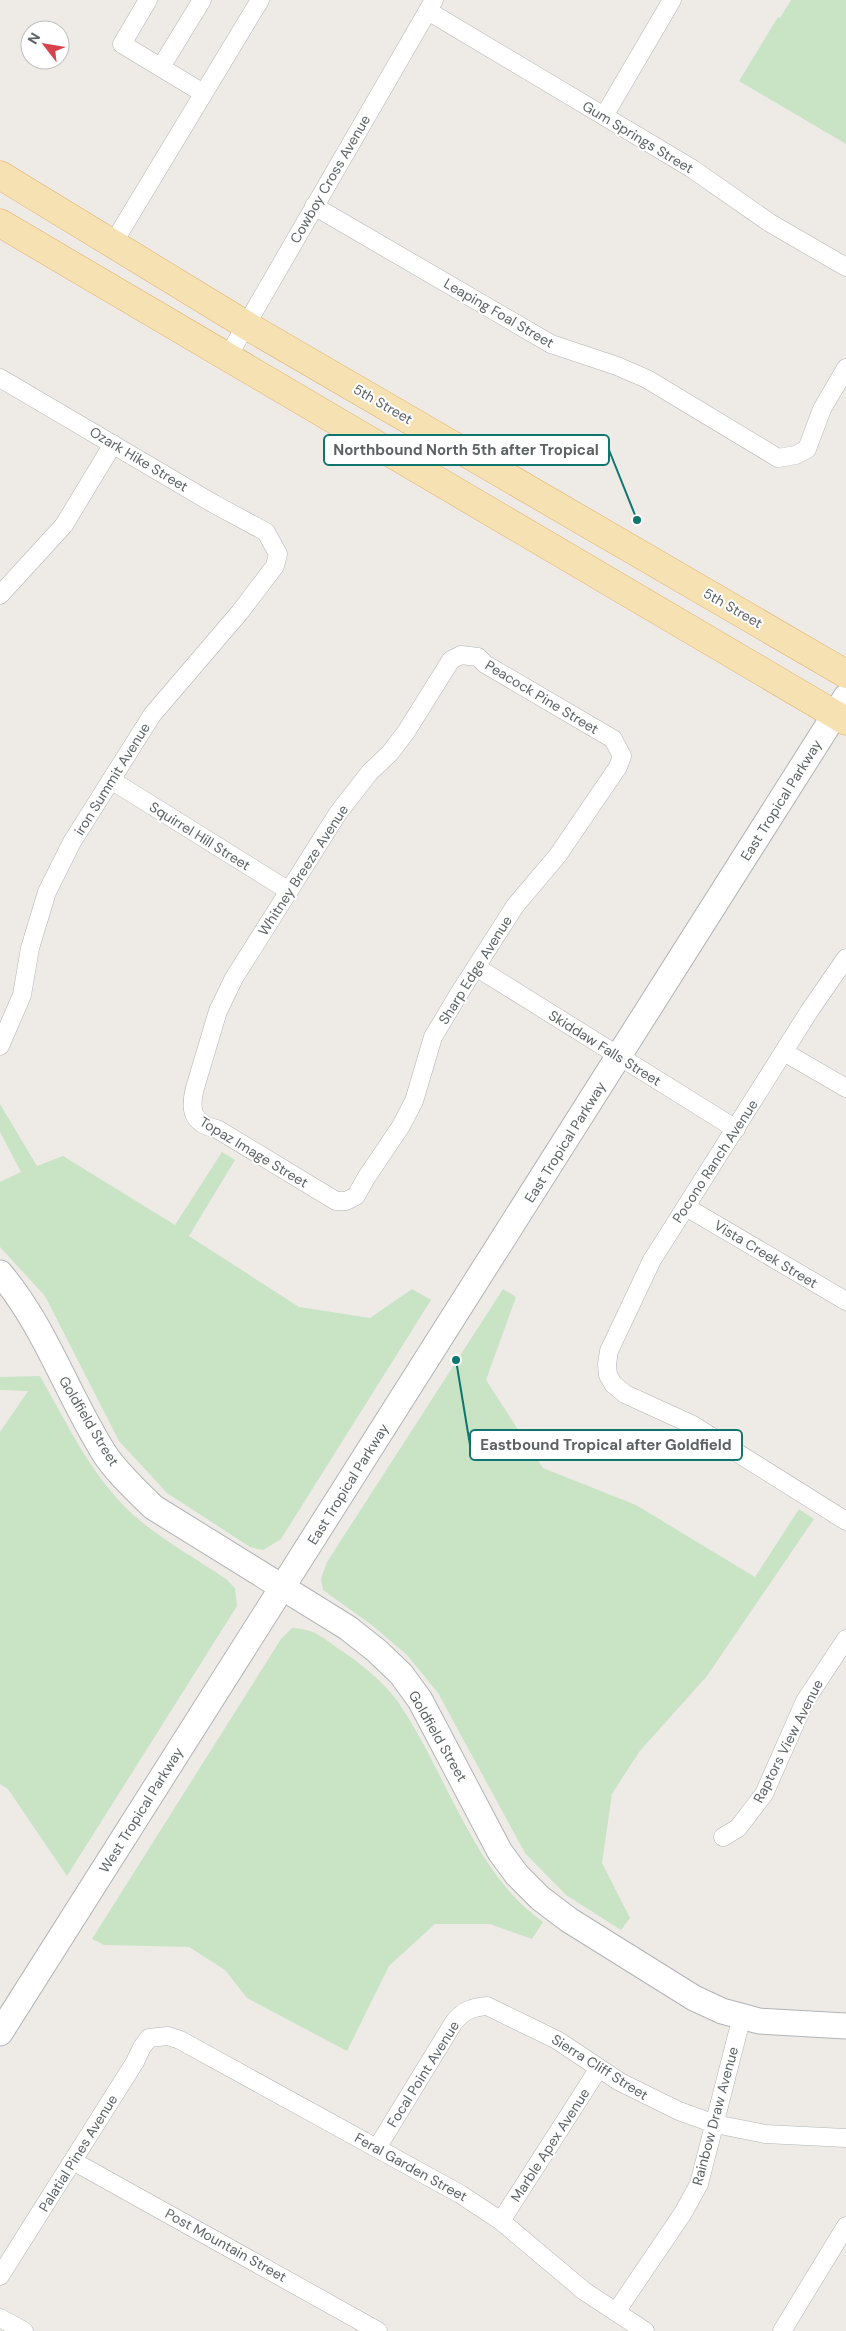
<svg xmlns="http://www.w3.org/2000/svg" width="846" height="2331" viewBox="0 0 846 2331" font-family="'DM Sans',sans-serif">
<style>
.green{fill:#c9e3c5}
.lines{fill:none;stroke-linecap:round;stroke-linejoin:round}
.street-casing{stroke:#b1b4b6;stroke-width:19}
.secondary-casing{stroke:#b0b4b7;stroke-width:27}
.primary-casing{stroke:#e2af6a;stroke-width:29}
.street{stroke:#fff;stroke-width:18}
.secondary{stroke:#fff;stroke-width:25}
.primary{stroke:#f6e1b2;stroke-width:28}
.labels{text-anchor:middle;stroke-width:4;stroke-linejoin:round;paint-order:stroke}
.street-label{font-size:14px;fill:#5d6264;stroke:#fff}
.leader{fill:none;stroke:#0f766e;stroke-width:2}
.callout-dot{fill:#0f766e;stroke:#fff;stroke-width:2}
.callout{fill:#fff;stroke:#0f766e;stroke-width:2}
.callout-label{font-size:15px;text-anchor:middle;font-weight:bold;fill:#5d6264}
</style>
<rect width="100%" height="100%" fill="#eeebe6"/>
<g class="green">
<path d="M791,0h55v144l-107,-63 39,-64 2,1z"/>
<path d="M0,1104l37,62 26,-10 112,69 47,-73 13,8 -46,76 110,71 71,11 42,-29 19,11 -150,239 -18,11 -13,-3 -83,-54 -48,-52 -74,-145 -45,-49v-65l21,-10 -21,-40z"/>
<path d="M503,1289l13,8 -30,83 57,88 93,37 119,72 44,-68 15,10 -107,157 -68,76 -27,42 -10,69 28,55 -9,12 -55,-35 -41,-42 -87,-160 -31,-38 -34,-29 -50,-36 -2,-11 6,-17z"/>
<path d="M40,1376c29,51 56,110 103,147 26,21 55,37 83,56l9,9 2,18 -170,270 -59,-87 -8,-5v-352l28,-41 -28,-1v-13z"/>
<path d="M292,1628c22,1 29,8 47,21 21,14 44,32 59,53 48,69 75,171 145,220l-11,17 -42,-15h-55l-46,42 -42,85 -100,-53 -22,-28 -36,-23 -85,-2 -12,-6 189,-300z"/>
</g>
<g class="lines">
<g class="street-casing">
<g id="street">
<path d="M148,0l-26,44 81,49"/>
<path d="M428,11l263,157 79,55 76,44"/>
<path d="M161,67l41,-67"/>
<path d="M604,116l68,-116"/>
<path d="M314,206l237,138 66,22 30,13 131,79 18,-3 11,-6 15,-40 24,-41"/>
<path d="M112,245l148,-245"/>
<path d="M227,358l207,-358"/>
<path d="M0,378l214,126 52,28 12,22 -3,12 -35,46 -88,103 -80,127 -25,50 -17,56 -8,47 -22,51"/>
<path d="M0,595l64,-70 49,-81"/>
<path d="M461,655l17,2 7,7 128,75 9,17 -4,11 -60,88 -43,51 -55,86 -27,45 -19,64 -13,25 -35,52 -10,18 -10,5h-10l-119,-72c-24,-5 -28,-18 -22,-41l23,-77 16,-33 104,-165 32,-41 20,-19 16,-21 45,-72z"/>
<path d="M111,780l178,111"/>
<path d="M846,958l-36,52 -137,217 -21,33 -43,91 -2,13 1,11 5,9 12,10 68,31 153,96"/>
<path d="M476,967l260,162"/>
<path d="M784,1052l62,36"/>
<path d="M686,1207l160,94"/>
<path d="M723,1837l15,-9 26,-34 41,-93 41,-62"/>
<path d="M377,2148l77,-126c9,-11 18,-15 33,-16l70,34 63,42 59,29 36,13 50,10 81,4"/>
<path d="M73,2161l305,170"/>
<path d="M501,2221l98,-153"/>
<path d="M0,2276l135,-214 7,-15 7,-9 19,-2 12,4 280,154 41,27 83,70 61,40"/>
<path d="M616,2312l67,-99 16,-29 43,-168"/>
<path d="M0,2318l24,13"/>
<path d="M782,2331l64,-105"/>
</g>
</g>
<g class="secondary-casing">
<g id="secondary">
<path d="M0,1273c45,53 67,121 104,180 13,20 32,37 49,54l195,121 29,23 24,23 19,26 80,152 17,23 23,23 29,22 125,78 28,13 37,10 87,5"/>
<path d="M0,2033l846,-1336"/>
</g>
</g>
<g class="primary-casing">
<g id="primary">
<path d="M0,175l246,150 600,349"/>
<path d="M0,223l846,498"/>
</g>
</g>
<use href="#street" class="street"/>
<use href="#secondary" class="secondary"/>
<use href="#primary" class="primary"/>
</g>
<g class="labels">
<g class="street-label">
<text transform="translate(638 137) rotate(31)" y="5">Gum Springs Street</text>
<text transform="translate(330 179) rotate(-60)" y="5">Cowboy Cross Avenue</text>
<text transform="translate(499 313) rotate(30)" y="5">Leaping Foal Street</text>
<text transform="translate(383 404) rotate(30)" y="5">5th Street</text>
<text transform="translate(139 459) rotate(31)" y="5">Ozark Hike Street</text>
<text transform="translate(733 608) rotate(30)" y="5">5th Street</text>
<text transform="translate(542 697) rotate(31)" y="5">Peacock Pine Street</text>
<text transform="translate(112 779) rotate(-58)" y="5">iron Summit Avenue</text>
<text transform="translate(781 800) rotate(-58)" y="5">East Tropical Parkway</text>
<text transform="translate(200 836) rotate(32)" y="5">Squirrel Hill Street</text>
<text transform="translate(303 870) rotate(-57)" y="5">Whitney Breeze Avenue</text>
<text transform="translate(475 970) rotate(-58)" y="5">Sharp Edge Avenue</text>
<text transform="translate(605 1048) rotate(32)" y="5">Skiddaw Falls Street</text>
<text transform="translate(565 1142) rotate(-58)" y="5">East Tropical Parkway</text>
<text transform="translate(254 1152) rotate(31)" y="5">Topaz Image Street</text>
<text transform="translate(715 1161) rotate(-57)" y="5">Pocono Ranch Avenue</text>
<text transform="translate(766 1254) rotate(31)" y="5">Vista Creek Street</text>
<text transform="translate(89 1421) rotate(59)" y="5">Goldfield Street</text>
<text transform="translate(348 1484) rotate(-58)" y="5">East Tropical Parkway</text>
<text transform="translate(438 1736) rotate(60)" y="5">Goldfield Street</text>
<text transform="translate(788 1741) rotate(-63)" y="5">Raptors View Avenue</text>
<text transform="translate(141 1810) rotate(-58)" y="5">West Tropical Parkway</text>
<text transform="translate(600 2067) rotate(32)" y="5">Sierra Cliff Street</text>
<text transform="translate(423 2074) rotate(-58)" y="5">Focal Point Avenue</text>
<text transform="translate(715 2116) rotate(-75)" y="5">Rainbow Draw Avenue</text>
<text transform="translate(550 2145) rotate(-57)" y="5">Marble Apex Avenue</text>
<text transform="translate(78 2153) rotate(-58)" y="5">Palatial Pines Avenue</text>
<text transform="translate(411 2167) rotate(29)" y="5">Feral Garden Street</text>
<text transform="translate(226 2245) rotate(29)" y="5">Post Mountain Street</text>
</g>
</g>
<path class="leader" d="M637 520L609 450M456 1360L470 1445"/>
<g class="callout-dot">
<circle cx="637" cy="520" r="5"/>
<circle cx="456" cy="1360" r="5"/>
</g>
<g class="callout">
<rect x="324" y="435" width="285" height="30" rx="5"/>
<rect x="470" y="1430" width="272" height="30" rx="5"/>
</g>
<g class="callout-label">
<text x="466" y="455">Northbound North 5th after Tropical</text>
<text x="606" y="1450">Eastbound Tropical after Goldfield</text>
</g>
<g transform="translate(45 45) rotate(301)"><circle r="24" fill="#ffffff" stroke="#bec0c1"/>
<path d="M0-4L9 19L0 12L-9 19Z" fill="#d7434d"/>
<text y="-8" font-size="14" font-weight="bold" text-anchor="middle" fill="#5d6264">N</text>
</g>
</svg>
